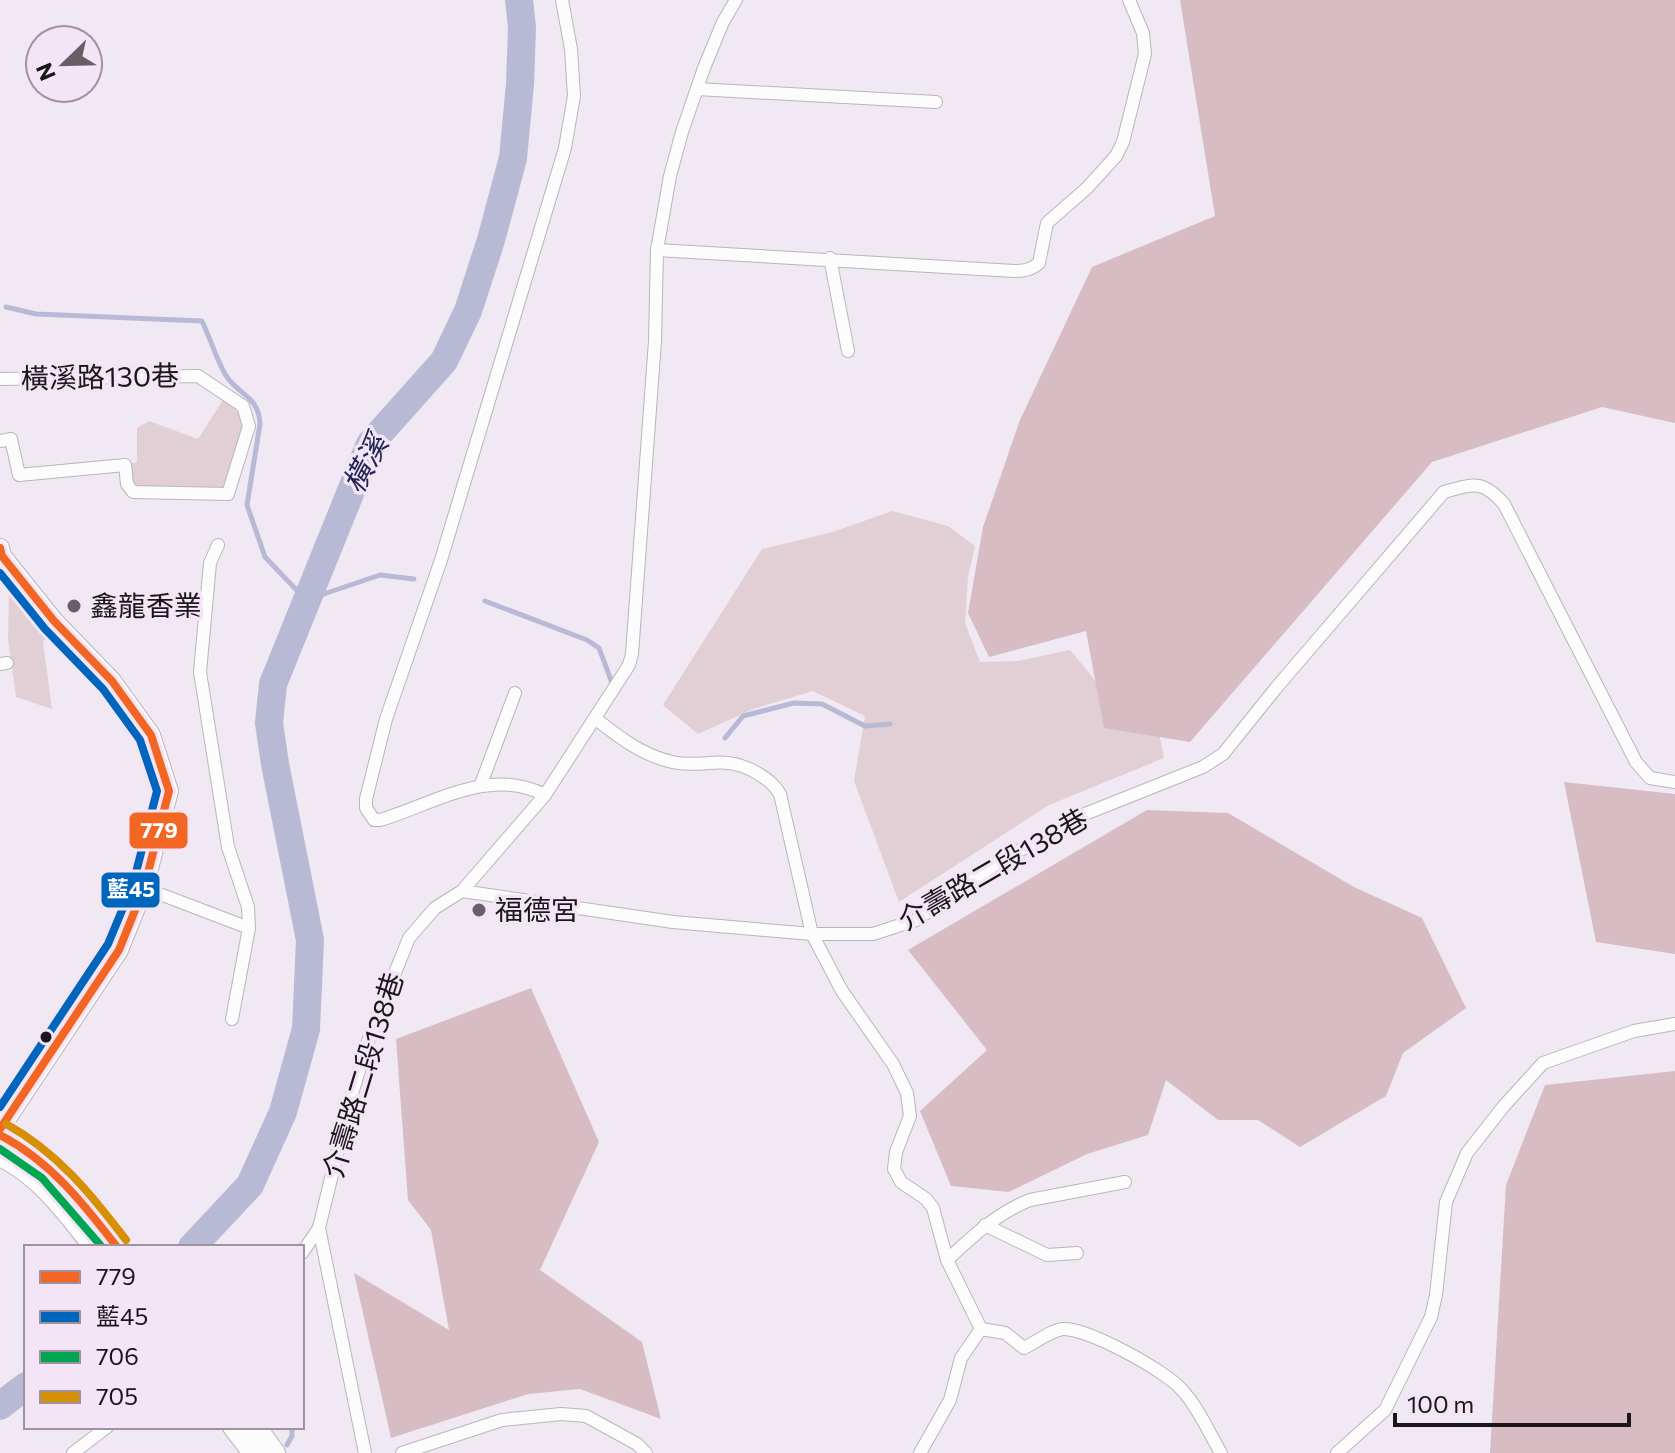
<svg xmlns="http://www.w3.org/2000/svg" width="1675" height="1453" viewBox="0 0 1675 1453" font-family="Commissioner,'Noto Sans TC',sans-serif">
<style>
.green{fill:#e2cfd5}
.forest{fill:#d7bcc4}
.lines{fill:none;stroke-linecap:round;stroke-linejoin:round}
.stream{stroke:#b7b9d5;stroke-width:5}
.river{stroke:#b7b9d5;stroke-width:28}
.minor-casing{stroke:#bab4bc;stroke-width:14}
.secondary-casing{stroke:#bab4bc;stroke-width:20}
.primary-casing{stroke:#bab4bc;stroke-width:22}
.minor{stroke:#fdfcfd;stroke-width:12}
.secondary{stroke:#fdfcfd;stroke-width:18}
.primary{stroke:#fdfcfd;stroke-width:20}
.bus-1-casing{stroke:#f3e5f5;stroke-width:14}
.bus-2-casing{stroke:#f3e5f5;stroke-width:14}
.bus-3-casing{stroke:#f3e5f5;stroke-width:14}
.bus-4-casing{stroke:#f3e5f5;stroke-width:14}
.bus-1{stroke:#f26522;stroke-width:8}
.bus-2{stroke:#0065bd;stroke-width:8}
.bus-3{stroke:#00a651;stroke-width:8}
.bus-4{stroke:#d69004;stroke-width:8}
.poi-dot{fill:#666066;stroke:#f3e5f5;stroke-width:3}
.bus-dot{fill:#1b161b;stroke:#f3e5f5;stroke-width:3}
.labels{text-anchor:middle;stroke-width:7;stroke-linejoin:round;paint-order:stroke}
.street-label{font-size:28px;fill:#1b161b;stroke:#f3e5f5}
.poi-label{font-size:28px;fill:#1b161b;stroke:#f3e5f5;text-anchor:start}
.water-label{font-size:30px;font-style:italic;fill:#202552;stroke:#f3e5f5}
.line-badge{stroke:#f3e5f5;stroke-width:3}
.badge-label{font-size:22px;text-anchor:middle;font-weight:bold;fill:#fff}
</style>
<rect width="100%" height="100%" fill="#f0e8f2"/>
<g class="green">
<path d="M223,400c5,4 12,8 15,13 12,18 -8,57 -15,75l-89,-2 -4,-7v-15l7,-2v-34l12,-7 49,18z"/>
<path d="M892,511l56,15 27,20 -7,31 -3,46 15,39 38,-1 52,-11 47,57 40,16 7,35 -115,47 -150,97 -45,-121 11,-65 -52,-25 -60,18 -55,25 -35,-29 99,-156 71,-17z"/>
<path d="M9,596l19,4 24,29 -9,13 9,67 -36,-12 -8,-58z"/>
</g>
<g class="forest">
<path d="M1180,0h495v423l-73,-16 -170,55 -242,280 -86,-14 -18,-97 -97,26 -21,-44 15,-86 37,-107 72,-153 123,-51z"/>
<path d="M1564,782l111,12v160l-79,-12z"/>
<path d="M1147,810l81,3 126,74 68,31 44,90 -63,45 -17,43 -86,51 -42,-27h-40l-52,-40 -18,55 -61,19 -78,38 -58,-6 -31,-75 67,-61 -79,-100z"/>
<path d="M531,988l68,154 -59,128 102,72 19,77 -81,-30 -52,5 -137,44 -37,-165 95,57 -18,-100 -23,-30 -12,-161z"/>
<path d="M1675,1071v382h-185l16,-268 39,-100z"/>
</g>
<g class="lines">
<g class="stream">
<path d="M6,307l30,7 166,7c8,17 14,37 23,53 12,21 34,21 35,50l-13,81 18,52 41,43 74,-25 34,4"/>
<path d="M485,601l102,39 12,8 13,35"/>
<path d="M725,738l18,-22 51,-13 28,1 43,22 25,-2"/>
<path d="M287,1445l5,-9v-9"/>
</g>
<g class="river">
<path d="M192,1247l58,-62 33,-73 23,-83 4,-89 -35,-176 -6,-41 4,-39 97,-240 74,-83 24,-50 23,-71 22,-82 7,-74 2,-57 -3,-27"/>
<path d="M0,1406l26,-20"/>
</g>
<g class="minor-casing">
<g id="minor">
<path d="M697,89l239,13"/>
<path d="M657,250l357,21c10,0 17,-1 25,-8l8,-40 40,-35 29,-32 7,-14 22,-88 -2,-21 -14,-33"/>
<path d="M830,258l18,93"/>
<path d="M0,379l198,-3 45,30 6,20 -21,68 -95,-2 -6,-8 -2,-19 -106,10 -8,-36 -11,2"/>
<path d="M218,545l-8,18 -10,109 28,175 20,60 1,21"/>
<path d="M0,664l7,-1"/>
<path d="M596,719c24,19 46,36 76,43 33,7 51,-9 85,11 10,6 17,11 23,21l32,140 30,57 51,73 14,29 3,23 -14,36 -2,17 7,13 25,17 7,9 14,52 34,69 -20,29 -11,42 -30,53"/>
<path d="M481,784l34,-91"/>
<path d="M545,795c-55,-29 -111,9 -165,25h-6l-8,-12v-9l20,-80 55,-159 124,-412 9,-52 -3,-47 -9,-49"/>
<path d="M144,888l105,40 -17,91"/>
<path d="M462,891l211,31 139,12h61l43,-14 81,-57 88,-49 118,-47 20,-13 53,-66 168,-196c29,-8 38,-13 60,12l132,258 14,16 25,4"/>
<path d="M985,1225l62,30 30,-2"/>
<path d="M319,1228l46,225"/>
<path d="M302,1253l17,-25 31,-128 20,-65 39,-97 26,-30 27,-17 83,-96 84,-130 3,-11 23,-313 2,-91 13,-74 12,-44 22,-64 19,-46 13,-22"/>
<path d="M947,1260c26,-24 50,-47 83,-60l95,-18"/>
<path d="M981,1329l24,4 19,15c11,-5 27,-18 39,-19 25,-1 103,42 119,61 16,17 27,43 39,63"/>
<path d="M73,1453l34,-26"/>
<path d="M402,1453l100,-33 59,-6 25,2 51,28 9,9"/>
<path d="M1337,1453l48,-43 46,-93 5,-22 10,-93 21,-49 36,-46 40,-44 91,-32 41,-7"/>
</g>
</g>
<g class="secondary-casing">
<path id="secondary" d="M0,548l2,8 52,65 58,60 39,54 18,56 -25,97 -25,62 -119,179"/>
</g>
<g class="primary-casing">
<g id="primary">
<path d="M0,1135c51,23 83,69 117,112"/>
<path d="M0,1156c40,19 67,57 94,91"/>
<path d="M233,1427l20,26"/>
<path d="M256,1427l19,26"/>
</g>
</g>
<use href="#minor" class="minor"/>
<use href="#secondary" class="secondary"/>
<use href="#primary" class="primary"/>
<g class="bus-1-casing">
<g id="bus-1">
<path d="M0,548l2,8 52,65 58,60 39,54 18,56 -25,97 -25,62 -119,179"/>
<path d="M0,1135c50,26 83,68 117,112"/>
</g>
</g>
<g class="bus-2-casing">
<path id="bus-2" d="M0,573l45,56 58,60 37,51 17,51 -24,93 -25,60 -108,163"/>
</g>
<g class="bus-3-casing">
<path id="bus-3" d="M0,1149l42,29 60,69"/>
</g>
<g class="bus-4-casing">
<path id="bus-4" d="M6,1124c51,28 85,70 120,116"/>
</g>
<use href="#bus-1" class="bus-1"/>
<use href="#bus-2" class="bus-2"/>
<use href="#bus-3" class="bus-3"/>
<use href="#bus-4" class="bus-4"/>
</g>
<g class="poi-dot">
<circle cx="74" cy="606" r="8"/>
<circle cx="479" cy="910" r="8"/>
</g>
<circle class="bus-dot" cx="46" cy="1037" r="7"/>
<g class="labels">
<g class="street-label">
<text transform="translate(100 377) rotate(-1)" y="10">橫溪路130巷</text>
<text transform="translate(993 869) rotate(-30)" y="10">介壽路二段138巷</text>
<text transform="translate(363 1075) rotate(-73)" y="10">介壽路二段138巷</text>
</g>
<g class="poi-label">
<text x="90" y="616">鑫龍香業</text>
<text x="495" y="920">福德宮</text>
</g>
<g class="water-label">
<text transform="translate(366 464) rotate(-62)" y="10">橫溪</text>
</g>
</g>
<g class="line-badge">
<rect x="128" y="811" width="61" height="39" rx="8" fill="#f26522"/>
<rect x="100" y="871" width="61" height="38" rx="8" fill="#0065bd"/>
</g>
<g class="badge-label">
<text x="159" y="838">779</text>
<text x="131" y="897">藍45</text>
</g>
<rect x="24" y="1245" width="280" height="184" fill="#f3e5f5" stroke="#9d929e" stroke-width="2"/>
<rect x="40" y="1271" width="40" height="12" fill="#f26522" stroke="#9d929e" stroke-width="2"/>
<text x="96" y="1285" font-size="24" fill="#1b161b">779</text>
<rect x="40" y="1311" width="40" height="12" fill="#0065bd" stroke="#9d929e" stroke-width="2"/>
<text x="96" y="1325" font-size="24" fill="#1b161b">藍45</text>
<rect x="40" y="1351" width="40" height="12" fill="#00a651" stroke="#9d929e" stroke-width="2"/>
<text x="96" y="1365" font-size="24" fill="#1b161b">706</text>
<rect x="40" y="1391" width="40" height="12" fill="#d69004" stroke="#9d929e" stroke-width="2"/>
<text x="96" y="1405" font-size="24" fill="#1b161b">705</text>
<g transform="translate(64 64) rotate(247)"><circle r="38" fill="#f3e5f5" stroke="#9d929e" stroke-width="2"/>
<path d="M0-6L14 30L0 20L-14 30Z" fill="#666066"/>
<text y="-12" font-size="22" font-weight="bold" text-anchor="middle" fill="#1b161b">N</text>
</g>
<path d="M1395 1413v12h234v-12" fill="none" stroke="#1b161b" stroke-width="4"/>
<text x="1407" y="1413" font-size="24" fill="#1b161b" stroke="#f3e5f5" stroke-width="6" paint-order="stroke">100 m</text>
</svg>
